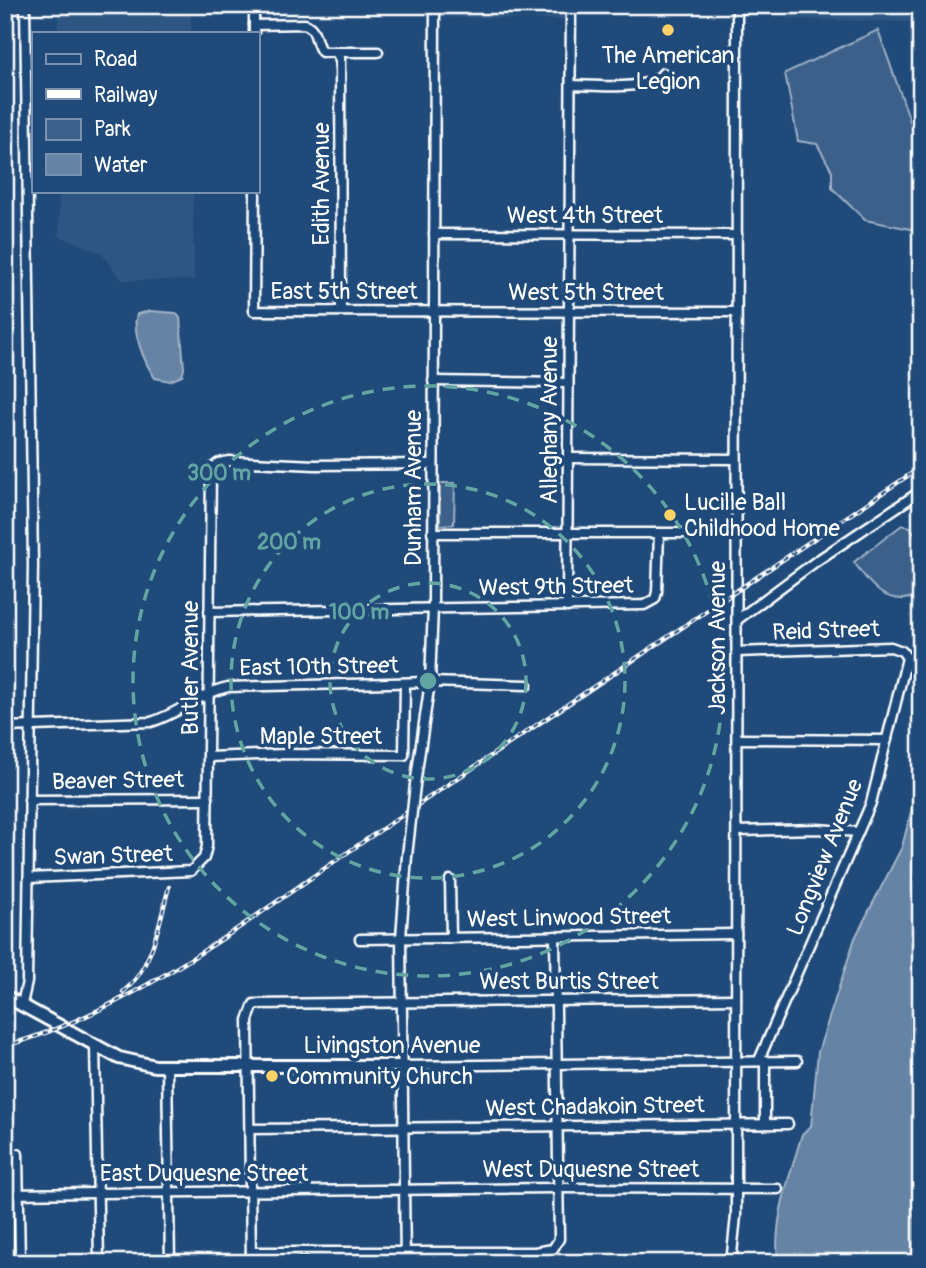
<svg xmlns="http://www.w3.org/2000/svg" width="926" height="1268" viewBox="0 0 926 1268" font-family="Pangolin,sans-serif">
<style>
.built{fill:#2e5683}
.green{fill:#3c618b;stroke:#9eb0c5;stroke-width:2}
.water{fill:#6583a4;stroke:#a3b5c8;stroke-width:2}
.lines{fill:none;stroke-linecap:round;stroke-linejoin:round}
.street-casing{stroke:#fff;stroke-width:13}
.secondary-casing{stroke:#fff;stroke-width:16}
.street{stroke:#1f4a7a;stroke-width:8}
.secondary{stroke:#1f4a7a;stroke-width:10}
.rail-casing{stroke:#fff;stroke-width:4.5}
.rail{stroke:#1f4a7a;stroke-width:2;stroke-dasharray:5;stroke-linecap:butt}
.street-bridge-casing{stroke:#fff;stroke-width:13;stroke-linecap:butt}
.street-bridge{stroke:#1f4a7a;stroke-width:8}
.ring{fill:none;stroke:#63a6a1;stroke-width:3.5;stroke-dasharray:12 9}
.poi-dot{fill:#ffd166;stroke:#1f4a7a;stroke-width:2.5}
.labels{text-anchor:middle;stroke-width:7;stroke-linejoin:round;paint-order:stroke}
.poi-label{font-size:23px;fill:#fff;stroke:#1f4a7a;text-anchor:start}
.street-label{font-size:23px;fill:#fff;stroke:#1f4a7a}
.centre{fill:#63a6a1;stroke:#1f4a7a;stroke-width:3.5}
.ring-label{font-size:21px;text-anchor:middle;font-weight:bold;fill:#63a6a1;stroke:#1f4a7a;stroke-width:7;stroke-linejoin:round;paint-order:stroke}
</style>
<rect width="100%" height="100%" fill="#1f4a7a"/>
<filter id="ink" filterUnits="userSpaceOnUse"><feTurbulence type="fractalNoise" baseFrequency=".0143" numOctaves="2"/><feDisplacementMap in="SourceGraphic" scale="14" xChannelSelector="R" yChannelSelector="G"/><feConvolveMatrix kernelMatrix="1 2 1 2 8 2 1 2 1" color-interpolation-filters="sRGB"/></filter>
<g filter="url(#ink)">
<g class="built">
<rect x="58" y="5" width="133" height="28"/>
<path d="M429,5h137v15l-137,-3z"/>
<path d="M786,5h135v72l-2,-55 -132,-3z"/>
<path d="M59,191h134l1,89h-72l-21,-27 -42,-17z"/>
</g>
<g class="green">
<path d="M878,30l34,96 9,8v97l-56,-11 -33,-32v-17l-15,-27 -19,-3 -13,-68z"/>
<path d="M440,483h15l-1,41 -14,1z"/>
<path d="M902,525l8,2 11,15v53c-34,13 -50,-8 -67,-33z"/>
</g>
<g class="water">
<path d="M150,311l26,2 4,5 4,51 -2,7 -12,5 -15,-3c-10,-15 -24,-46 -18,-64z"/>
<path d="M921,773v490h-143c-5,-45 12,-87 24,-129l9,-8 7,-74 37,-114 47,-91z"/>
</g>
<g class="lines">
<g class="street-casing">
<g id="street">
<path d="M254,5v28"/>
<path d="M254,25l51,-1c13,5 9,19 17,28h56"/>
<path d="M337,54l3,6 1,249"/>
<path d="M571,85c22,0 79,7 92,-12"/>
<path d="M255,191l-1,120 482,1"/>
<path d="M434,234l303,1"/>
<path d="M433,381l135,2"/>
<path d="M568,458l167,1"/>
<path d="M432,533h303"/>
<path d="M567,607l4,-602"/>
<path d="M209,612l435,-7 11,-6 2,-7 2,-59"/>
<path d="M737,620l78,-58 106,-71"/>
<path d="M737,652l154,-5 11,4 5,7 -36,145 -112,257"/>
<path d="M5,727l146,-5c27,-8 50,-29 77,-35l202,-5 97,3"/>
<path d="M737,739l150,1"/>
<path d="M209,757l76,-3 119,1 1,-72"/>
<path d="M415,785l15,-103 3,-75 2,-602"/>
<path d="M29,800l179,-1"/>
<path d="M737,831l80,-2 41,3"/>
<path d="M29,878l162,-7 13,-13 3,-12 4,-377 8,-6 10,-2 86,4 117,-1"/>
<path d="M450,880l1,58"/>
<path d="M360,939l376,-5"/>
<path d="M22,1004l5,-22 6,-417 -8,-560"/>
<path d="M95,1045l4,218"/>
<path d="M765,1060v64"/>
<path d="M167,1066l3,197"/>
<path d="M402,1066l395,-5"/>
<path d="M250,1129l538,-5"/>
<path d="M18,1154l2,109"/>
<path d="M5,1194l552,-6 221,1"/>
<path d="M251,1252h284l18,-3 6,-10 -4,-303"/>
<path d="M251,1263l-3,-243 6,-16 482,-5"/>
<path d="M405,1263l-4,-325 6,-82"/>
<path d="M731,1263l5,-47 1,-1211"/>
</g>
</g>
<g class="secondary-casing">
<path id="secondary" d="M5,996l114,62 36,8h247"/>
</g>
<use href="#street" class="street"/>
<use href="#secondary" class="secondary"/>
<g class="rail-casing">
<g id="rail">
<path d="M123,992c30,-24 36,-70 46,-105"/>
<path d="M5,1046c137,-38 260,-139 377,-217 179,-121 359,-241 539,-362"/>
</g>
</g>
<use href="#rail" class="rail"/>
<g class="street-bridge-casing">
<path id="street-bridge" d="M407,856l8,-71"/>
</g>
<use href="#street-bridge" class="street-bridge"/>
</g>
</g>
<g class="ring">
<circle cx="428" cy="681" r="98"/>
<circle cx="428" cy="681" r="197"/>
<circle cx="428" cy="681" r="295"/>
</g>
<g class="poi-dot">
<circle cx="668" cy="30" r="7"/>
<circle cx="670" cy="515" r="7"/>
<circle cx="272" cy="1076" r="7"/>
</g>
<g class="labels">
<g class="poi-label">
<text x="668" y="63" text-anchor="middle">The American<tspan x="668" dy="26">Legion</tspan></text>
<text x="684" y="510">Lucille Ball<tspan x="684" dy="26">Childhood Home</tspan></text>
<text x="286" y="1084">Community Church</text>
</g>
<g class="street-label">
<text transform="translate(321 184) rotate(-90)" y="8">Edith Avenue</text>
<text x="585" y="223">West 4th Street</text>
<text x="344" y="299">East 5th Street</text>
<text x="586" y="300">West 5th Street</text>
<text transform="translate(549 420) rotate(-90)" y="8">Alleghany Avenue</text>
<text transform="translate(413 488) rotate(-90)" y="8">Dunham Avenue</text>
<text transform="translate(556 586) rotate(-1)" y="8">West 9th Street</text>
<text transform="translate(826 630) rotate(-2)" y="8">Reid Street</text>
<text transform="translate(717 638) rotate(-90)" y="8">Jackson Avenue</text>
<text transform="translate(319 666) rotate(-1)" y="8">East 10th Street</text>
<text transform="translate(190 668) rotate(-90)" y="8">Butler Avenue</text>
<text x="321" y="744">Maple Street</text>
<text transform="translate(118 780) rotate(-1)" y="8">Beaver Street</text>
<text transform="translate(113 855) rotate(-2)" y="8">Swan Street</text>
<text transform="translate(824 857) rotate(-68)" y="8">Longview Avenue</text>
<text transform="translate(569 917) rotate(-1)" y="8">West Linwood Street</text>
<text x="569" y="989">West Burtis Street</text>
<text x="392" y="1053">Livingston Avenue</text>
<text transform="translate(595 1106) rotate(-1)" y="8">West Chadakoin Street</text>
<text x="591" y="1177">West Duquesne Street</text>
<text x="204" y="1181">East Duquesne Street</text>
</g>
</g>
<circle cx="428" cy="681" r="10" class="centre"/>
<g class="ring-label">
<text x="219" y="480">300 m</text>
<text x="289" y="549">200 m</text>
<text x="359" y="619">100 m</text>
</g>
<rect width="926" height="1268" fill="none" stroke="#1f4a7a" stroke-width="28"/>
<rect x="14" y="14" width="898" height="1240" fill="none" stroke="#fff" stroke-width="2.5" filter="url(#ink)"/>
<rect x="32" y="32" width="228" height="161" fill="#1f4a7a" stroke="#7992af" stroke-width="2"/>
<rect x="46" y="54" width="35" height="10" fill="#1f4a7a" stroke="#7992af" stroke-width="2"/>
<text x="94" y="66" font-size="21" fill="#ffffff">Road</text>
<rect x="46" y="89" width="35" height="10" fill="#ffffff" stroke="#7992af" stroke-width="2"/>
<text x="94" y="102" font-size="21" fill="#ffffff">Railway</text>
<rect x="46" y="119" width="35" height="21" fill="#3c618b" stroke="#7992af" stroke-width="2"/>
<text x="94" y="136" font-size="21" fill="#ffffff">Park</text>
<rect x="46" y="154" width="35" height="21" fill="#6583a4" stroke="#7992af" stroke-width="2"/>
<text x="94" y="172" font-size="21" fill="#ffffff">Water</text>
</svg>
